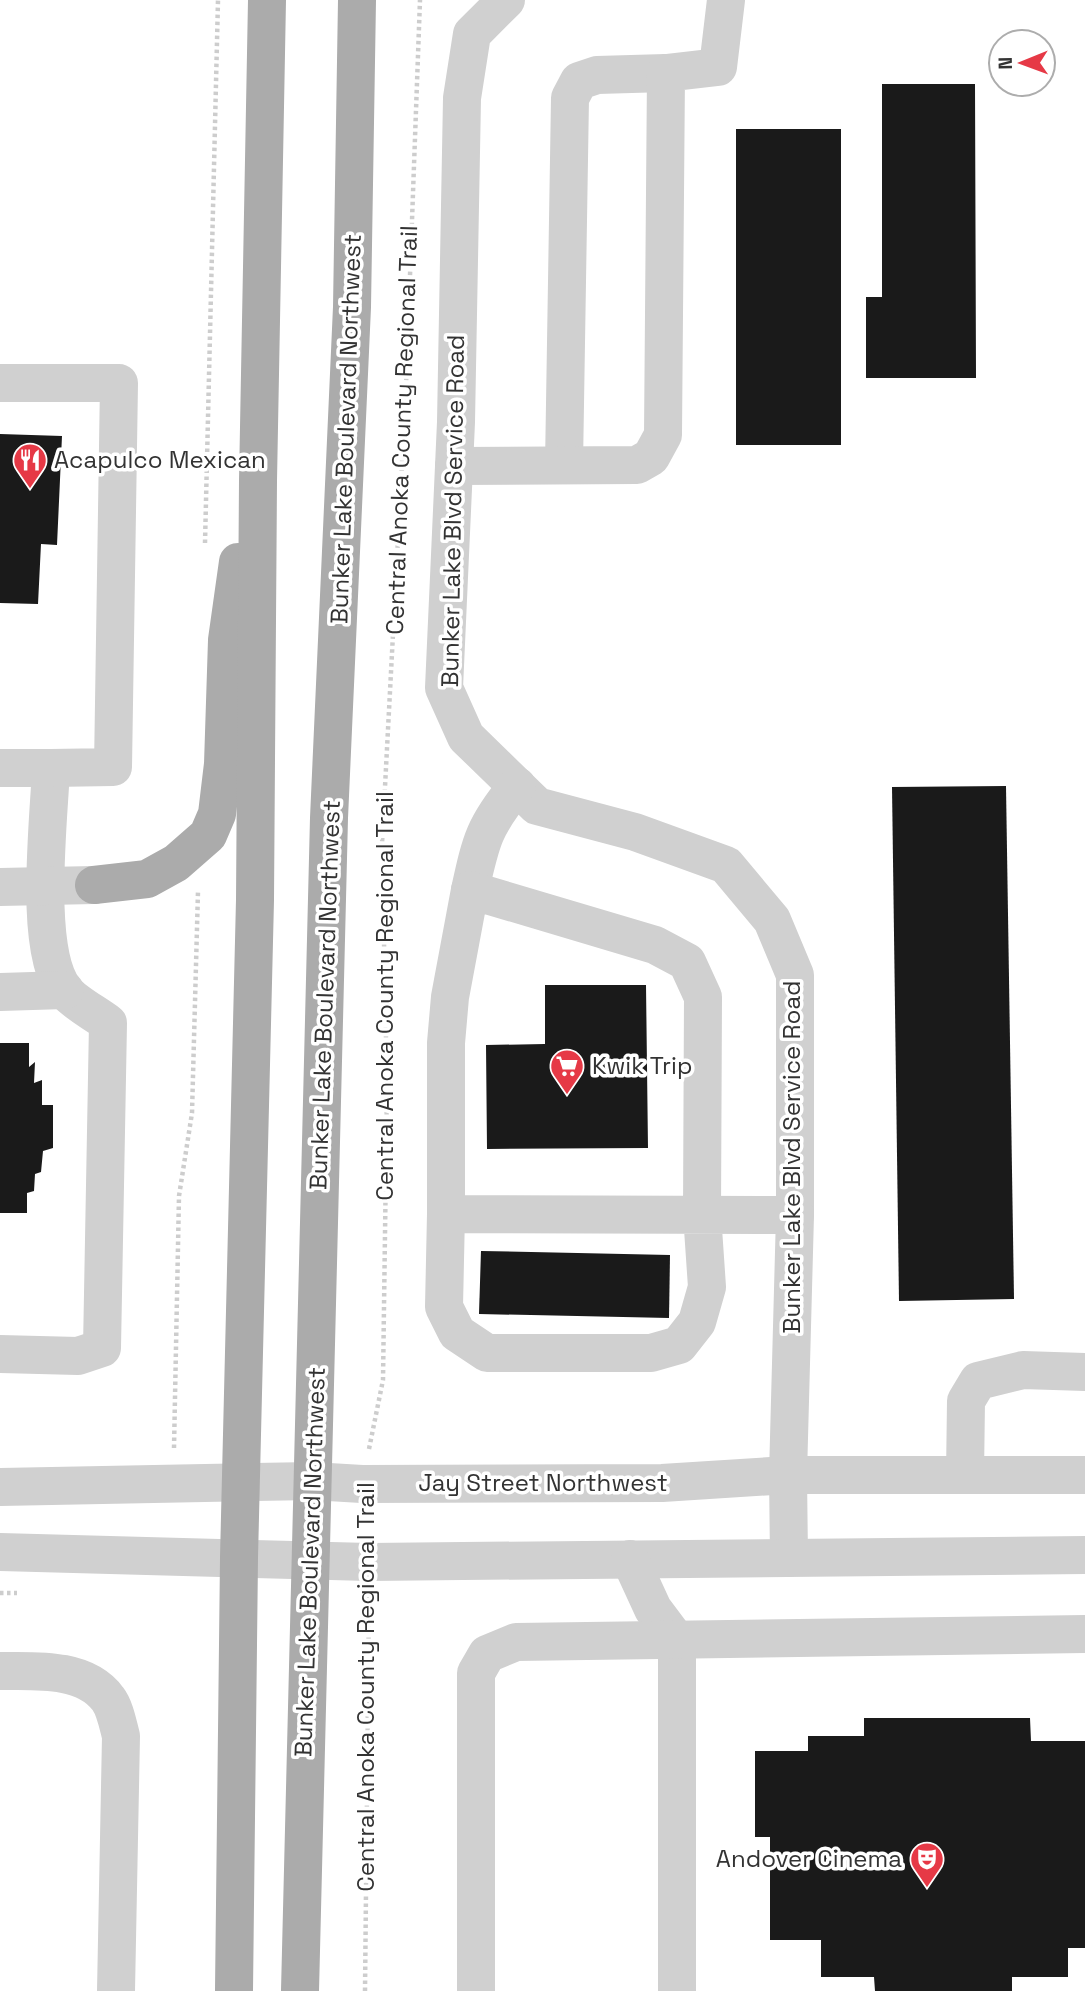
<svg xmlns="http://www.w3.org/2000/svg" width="1085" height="1991" viewBox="0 0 1085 1991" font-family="'Space Grotesk',sans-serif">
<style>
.building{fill:#1a1a1a}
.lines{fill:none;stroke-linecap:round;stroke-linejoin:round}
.path{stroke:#cdcdcd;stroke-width:4.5;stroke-dasharray:3.5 3.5;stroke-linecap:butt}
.minor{stroke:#d0d0d0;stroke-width:38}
.major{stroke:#ababab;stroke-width:38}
.labels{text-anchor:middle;stroke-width:7;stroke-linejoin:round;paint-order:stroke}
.street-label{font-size:24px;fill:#333;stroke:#fff}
.poi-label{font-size:24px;fill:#333;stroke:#fff;text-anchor:start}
</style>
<rect width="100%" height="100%" fill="#fff"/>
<g class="building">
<path d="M882,84h93l1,294h-110v-81h16z"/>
<rect x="736" y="129" width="105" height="316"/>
<path d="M0,434l62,2 -5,109 -16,-1 -3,60 -38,-1z"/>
<path d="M1006,786l8,513 -115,2 -7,-514z"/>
<path d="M545,985h101l2,163 -161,1 -1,-104 59,-1z"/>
<path d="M0,1043h29v24l6,-5 -1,21 8,-3v25h11v43l-10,3 -2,21 -6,2 -1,17 -7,2v20h-27z"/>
<path d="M481,1251l189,4 -1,63 -190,-4z"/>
<path d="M864,1718h166l1,23h54v207h-17v29h-56v14h-137l-1,-14h-53v-37h-51v-103h-15v-86h53v-15h56z"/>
</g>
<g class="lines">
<g class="path">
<path d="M205,543l13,-543"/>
<path d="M174,1448l5,-252 13,-83 6,-222"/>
<path d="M369,1449l14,-69 4,-292 -5,-244 24,-458 14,-386"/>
<path d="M0,1593h17"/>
<path d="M365,1991l4,-394"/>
</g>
<g class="minor">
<path d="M506,0l-34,34 -10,64 -6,324 -12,266 22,49 71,69 98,26 91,33 46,55 23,55v240l-7,260 1,83"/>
<path d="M0,383h119l-6,384 -62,1c-2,52 -18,183 14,223 10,12 30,22 43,32l-6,325 -24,8 -78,-2"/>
<path d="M564,465l6,-367 9,-17 18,-6 69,-2"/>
<path d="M454,466l183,-1 14,-8 12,-22 3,-362 52,-6 8,-67"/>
<path d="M0,768h51"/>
<path d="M0,887l94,-2"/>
<path d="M470,890c11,-50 14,-64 47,-104"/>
<path d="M0,992l65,-2"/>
<path d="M446,1214v-171l4,-46 20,-107 185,55 32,17 16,35 -1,217 5,73 -10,35 -18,23 -28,8h-164l-30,-20 -13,-26 2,-93 349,1"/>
<path d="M965,1475l1,-74 12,-20 45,-11 62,2"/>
<path d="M0,1487l312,-6 50,3 300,-1 126,-8h297"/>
<path d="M0,1552l369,10 716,-7"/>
<path d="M630,1559l23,50 24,32v350"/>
<path d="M0,1671c34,0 85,-4 108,28 7,9 10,26 13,37l-5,255"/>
<path d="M476,1991v-318l11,-19 29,-12 569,-8"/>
</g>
<g class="major">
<path d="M94,885l53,-6 29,-16 32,-28 9,-21 6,-50 4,-124 11,-78"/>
<path d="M234,1991l5,-433 16,-658 3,-419 9,-481"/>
<path d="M300,1991l29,-1173 23,-511 5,-307"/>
</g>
</g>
<defs>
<g id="restaurant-pin" transform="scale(1.75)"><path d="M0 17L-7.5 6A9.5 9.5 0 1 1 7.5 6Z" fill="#e63946" stroke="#fff"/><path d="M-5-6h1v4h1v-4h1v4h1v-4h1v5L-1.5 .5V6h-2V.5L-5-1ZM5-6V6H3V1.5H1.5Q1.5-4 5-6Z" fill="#fff"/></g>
<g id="supermarket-pin" transform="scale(1.75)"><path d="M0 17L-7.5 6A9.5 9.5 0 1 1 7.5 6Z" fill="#e63946" stroke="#fff"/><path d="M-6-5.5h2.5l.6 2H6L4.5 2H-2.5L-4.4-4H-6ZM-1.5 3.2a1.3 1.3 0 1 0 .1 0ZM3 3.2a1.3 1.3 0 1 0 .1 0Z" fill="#fff"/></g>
<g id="theatre-pin" transform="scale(1.75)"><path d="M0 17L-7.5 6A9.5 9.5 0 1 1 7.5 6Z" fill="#e63946" stroke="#fff"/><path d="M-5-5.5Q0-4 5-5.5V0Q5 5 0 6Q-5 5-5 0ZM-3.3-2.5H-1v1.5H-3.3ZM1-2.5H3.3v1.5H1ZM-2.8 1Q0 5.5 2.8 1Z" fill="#fff"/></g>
</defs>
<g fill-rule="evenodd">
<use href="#restaurant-pin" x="30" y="460"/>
<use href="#supermarket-pin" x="567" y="1066"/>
<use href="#theatre-pin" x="927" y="1859"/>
</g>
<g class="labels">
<g class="street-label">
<text transform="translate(346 429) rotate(-88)" y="8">Bunker Lake Boulevard Northwest</text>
<text transform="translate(402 430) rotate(-88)" y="8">Central Anoka County Regional Trail</text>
<text transform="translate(453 511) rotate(-89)" y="8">Bunker Lake Blvd Service Road</text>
<text transform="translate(325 995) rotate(-88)" y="8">Bunker Lake Boulevard Northwest</text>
<text transform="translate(385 996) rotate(-90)" y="8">Central Anoka County Regional Trail</text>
<text transform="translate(792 1157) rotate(-90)" y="8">Bunker Lake Blvd Service Road</text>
<text x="543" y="1491">Jay Street Northwest</text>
<text transform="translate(310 1562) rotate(-88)" y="8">Bunker Lake Boulevard Northwest</text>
<text transform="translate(366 1687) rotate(-90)" y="8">Central Anoka County Regional Trail</text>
</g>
<g class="poi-label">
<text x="54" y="468">Acapulco Mexican</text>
<text x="592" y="1074">Kwik Trip</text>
<text x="902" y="1867" text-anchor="end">Andover Cinema</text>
</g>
</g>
<g transform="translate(1022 63) rotate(269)"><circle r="33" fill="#ffffff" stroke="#adadad" stroke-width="2"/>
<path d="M0-5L12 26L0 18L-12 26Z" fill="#e63946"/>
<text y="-10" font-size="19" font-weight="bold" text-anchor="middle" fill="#333333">N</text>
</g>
</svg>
